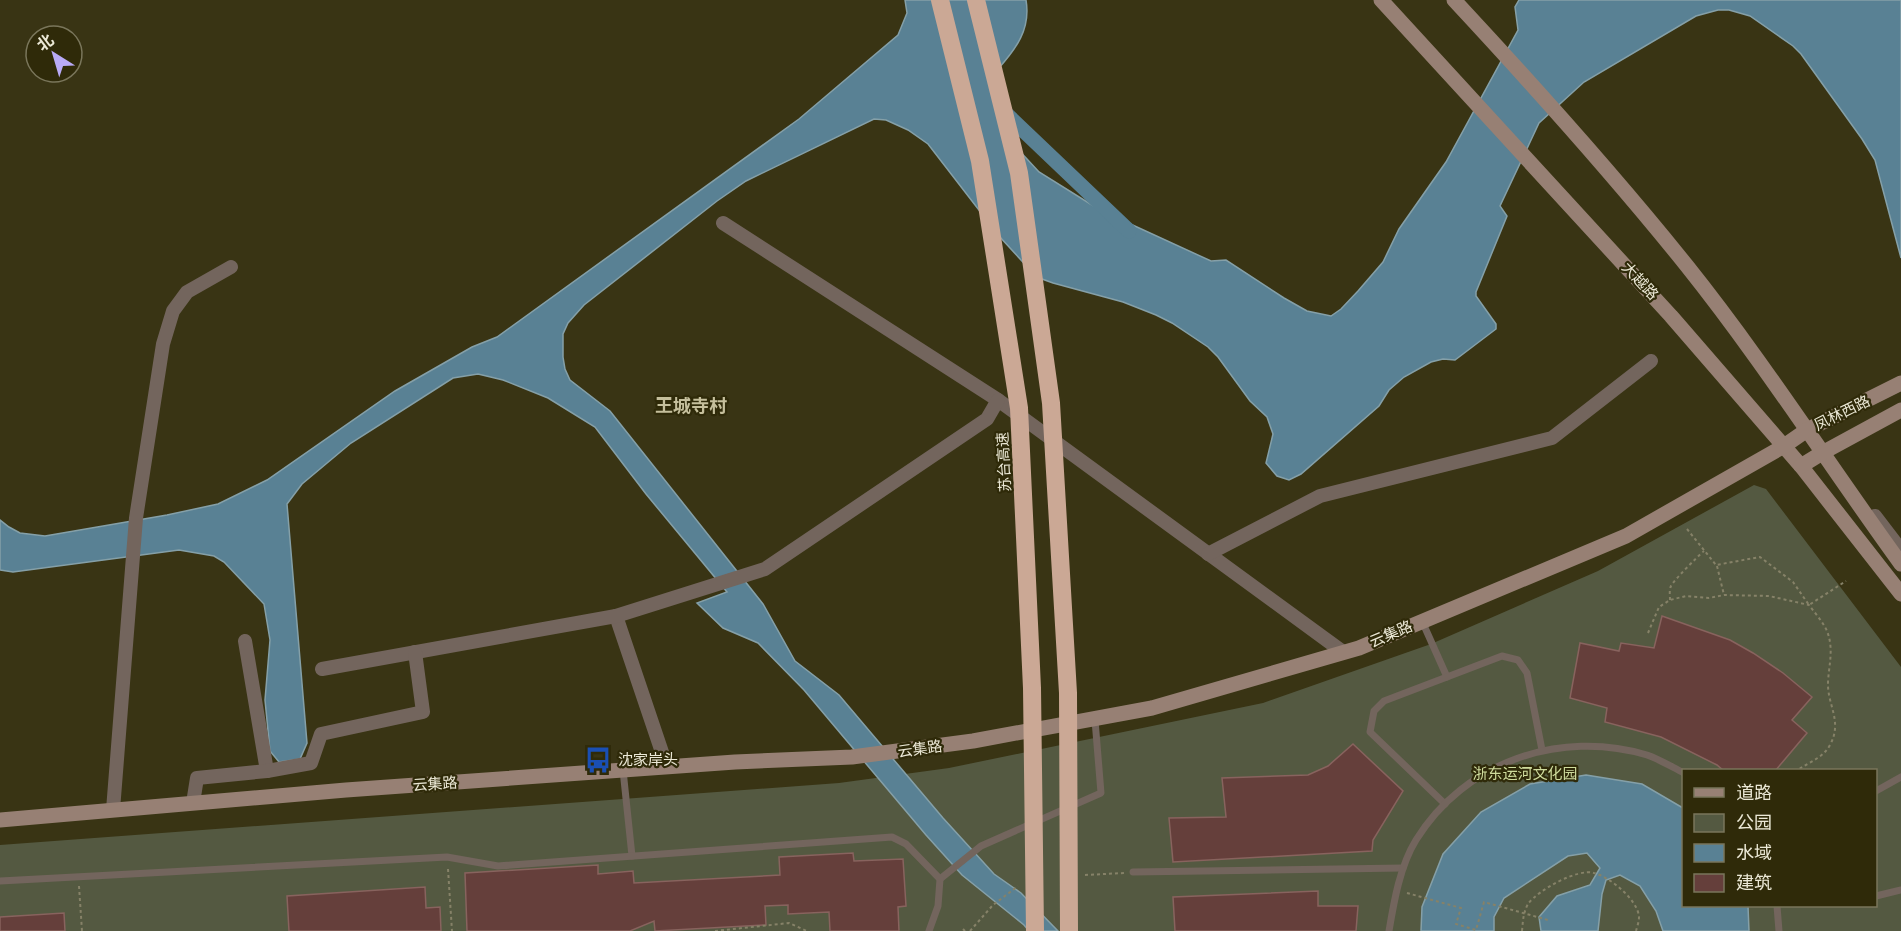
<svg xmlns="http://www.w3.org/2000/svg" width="1901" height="931" viewBox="0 0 1901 931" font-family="'Source Sans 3','Noto Sans SC',sans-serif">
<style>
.green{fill:#545941;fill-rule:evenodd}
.water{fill:#598194;stroke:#85a0a8;stroke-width:1.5}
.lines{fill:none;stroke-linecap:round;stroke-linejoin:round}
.canal{stroke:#598194;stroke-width:15}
.building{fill:#653f3b;stroke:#88635e;stroke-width:1.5}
.path{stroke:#868268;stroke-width:2;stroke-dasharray:3 3;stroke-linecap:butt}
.lane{stroke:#73655d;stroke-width:7}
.street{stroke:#73655d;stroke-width:14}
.secondary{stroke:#978074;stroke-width:15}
.highway-bridge{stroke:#cba895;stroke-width:18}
.labels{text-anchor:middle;stroke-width:4.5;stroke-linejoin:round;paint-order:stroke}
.street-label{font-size:15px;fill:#ebe8d6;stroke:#2f2a09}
.poi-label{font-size:15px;fill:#ebe8d6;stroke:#2f2a09;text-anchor:start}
.park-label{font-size:15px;fill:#cfdc9d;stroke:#2f2a09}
.quarter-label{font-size:18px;font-weight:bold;fill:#c5bf9c;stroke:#2f2a09}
</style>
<rect width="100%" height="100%" fill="#393414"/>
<path class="green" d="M1754,485l12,4 135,178v264h-1901v-86l839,-62 110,-15 314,-65 168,-59 167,-73zM1684,770h192v136h-192z"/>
<g class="water">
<path d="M905,0h121c5,29 -10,49 -28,69l17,77 24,26 61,38 111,51 15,-1 58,38 23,13 24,5 10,-7 17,-18 25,-29 16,-33 47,-67 72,-132 -3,-23 4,-7h382v258l-26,-98 -13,-21 -61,-85 -8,-8 -43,-30 -21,-6h-11l-22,6 -112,66 -45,41 -39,83 7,10 -31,76v4l20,28v5l-41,31 -12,-1 -12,3 -27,15 -15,13 -10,16 -78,68 -12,6 -12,-4 -11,-13 7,-29 -6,-17 -17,-16 -32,-44 -10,-10 -36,-24 -16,-8 -33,-13 -70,-19 -11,-4 -10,-7 -33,-36 -71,-92 -20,-14 -22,-10 -12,-1 -128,62 -29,20 -133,104 -16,18 -5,11v23l2,12 5,11 40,31 153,193 32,57 44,34 104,123 51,56 27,19 37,38h-29l-5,-6 -62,-50 -36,-40 -122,-145 -46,-47 -35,-15 -26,-25 30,-11 -81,-98 -51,-67 -47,-29 -45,-18 -25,-6 -25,4 -102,65 -49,41 -15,20 20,239 -7,16 -21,3 -9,-11 -5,-51 5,-60 -6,-36 -40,-42 -10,-6 -35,-6 -166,22 -13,-2v-50l9,7 11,6 25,3 122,-21 51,-11 49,-24 128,-89 77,-44 25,-10 302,-218 99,-84 9,-22z"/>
<path d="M1586,775l56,9 41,24 1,98h64l1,25h-86l-7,-20 -16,-25 -20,-11 -14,5 -4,14 -4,37h-57l-2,-14 18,-21 33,-11 10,-17 -13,-15 -19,3 -64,42 -10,19v14h-73l1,-24 21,-53 38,-42 49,-28z"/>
</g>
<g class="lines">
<path class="canal" d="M1001,109l128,122"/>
</g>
<g class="building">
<path d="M1662,616l68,24 23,13 30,20 29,24 -20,23 15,13 -32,38h-51l-7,-6 -56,-28 -56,-15 2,-14 -37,-10 10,-55 39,8 2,-8 33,5z"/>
<path d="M1353,744l50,47 -30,49 -1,11 -199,11 -4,-44 57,-1 -4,-39 86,-3 20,-9z"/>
<path d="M853,853l1,8 49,-2 3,47 -8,1 1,24h-69l-1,-19 -41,2v-9l-23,1 1,19 -111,6 -1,-10 -24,10h-163l-2,-58 133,-8v9l35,-3 1,12 146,-8 -1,-18z"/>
<path d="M425,887l1,21 14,-1 1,24h-152l-2,-35z"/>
<path d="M1318,891v15h40l-2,25h-181l-2,-34z"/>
<path d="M64,913l1,18h-65v-14z"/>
</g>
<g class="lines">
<g class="path">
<path d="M1687,529l29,36 44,-8 33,25 16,23 37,-24"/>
<path d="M1717,566l7,29"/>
<path d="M1670,600c0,-5 -1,-10 1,-14 2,-5 27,-30 33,-35"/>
<path d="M1648,633l11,-26 11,-7 16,-4 23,2 15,-3 45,1 40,9c6,8 14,17 18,26 7,18 2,33 1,51 -1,23 15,39 2,63 -7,13 -21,17 -32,25"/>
<path d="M448,869l4,62"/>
<path d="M1085,875l39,-2"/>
<path d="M79,886l3,45"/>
<path d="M1407,893l54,15 -5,16 20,6 8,-28 64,18"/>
<path d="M963,929l2,2"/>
<path d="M715,931l74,-8 18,8"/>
<path d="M970,931l23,-26 25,-19"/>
<path d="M1522,931c1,-10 1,-18 6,-27 10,-14 50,-36 66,-31 16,4 44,27 45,44 0,5 -2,10 -3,14"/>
</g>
<g class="lane">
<path d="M1422,621l25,56"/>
<path d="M623,770l9,86"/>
<path d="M1876,791l25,-14"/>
<path d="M1445,804l-75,-72 4,-21 10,-10 118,-45 16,4 9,13 15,77"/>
<path d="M1133,872l270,-4"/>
<path d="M940,879l41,-33 120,-53 -6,-73"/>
<path d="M0,881l447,-24 51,9 394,-29 14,7 34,35 -2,27 -9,25"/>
<path d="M1876,896l25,-6"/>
<path d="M1777,906l2,25"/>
<path d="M1389,931c5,-30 11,-65 27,-91 48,-78 144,-111 231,-85 12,4 25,12 37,18"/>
</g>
<g class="street">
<path d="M723,223l275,177 345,252"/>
<path d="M1875,516l26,34"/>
<path d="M1208,554l112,-58 232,-58 99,-77"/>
<path d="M616,616l51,151"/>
<path d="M245,641l22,130"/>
<path d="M322,669l294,-53 149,-47 222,-150 11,-19"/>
<path d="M193,803l4,-25 70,-7 44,-8 10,-29 102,-22 -8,-60"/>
<path d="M113,810l23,-292 27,-174 10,-33 14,-19 44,-25"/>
</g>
<g class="secondary">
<path d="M1381,0l290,316 130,150 100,128"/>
<path d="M1454,0c80,86 159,174 233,266 76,95 142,199 214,298"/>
<path d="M1801,466l21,-13 79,-43"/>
<path d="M0,820l346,-30 389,-28 117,-5 121,-16 179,-33 207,-60 267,-112 158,-90 23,-16 94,-47"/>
</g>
<g class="highway-bridge">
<path d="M940,0l40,161 39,247 13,280 3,243"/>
<path d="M976,0l43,173 32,230 17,290 1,238"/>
</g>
</g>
<defs>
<g id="bus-bare" transform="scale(2.07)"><path d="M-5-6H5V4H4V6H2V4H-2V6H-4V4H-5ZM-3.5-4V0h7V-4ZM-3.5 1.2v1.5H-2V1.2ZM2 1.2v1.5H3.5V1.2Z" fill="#1a4fb4" stroke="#2f2a09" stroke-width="2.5" paint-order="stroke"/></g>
</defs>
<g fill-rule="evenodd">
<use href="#bus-bare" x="598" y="760"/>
</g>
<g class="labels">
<g class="street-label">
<text transform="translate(1640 281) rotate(47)" y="5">大越路</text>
<text transform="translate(1842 413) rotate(-26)" y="5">凤林西路</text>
<text transform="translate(1004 462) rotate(-93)" y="5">苏台高速</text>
<text transform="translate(1391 634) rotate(-23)" y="5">云集路</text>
<text transform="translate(920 749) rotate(-8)" y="5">云集路</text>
<text transform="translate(435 784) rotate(-4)" y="5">云集路</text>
</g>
<g class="poi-label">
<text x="618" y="765">沈家岸头</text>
</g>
<g class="park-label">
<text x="1525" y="779">浙东运河文化园</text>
</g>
<g class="quarter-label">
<text x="691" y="412">王城寺村</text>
</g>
</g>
<rect x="1682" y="769" width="195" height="138" fill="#2f2a09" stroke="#7a765b" stroke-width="1.5"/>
<rect x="1694" y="788" width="30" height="9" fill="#978074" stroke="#7a765b" stroke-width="1.5"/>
<text x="1736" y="799" font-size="18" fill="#ebe8d6">道路</text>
<rect x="1694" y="814" width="30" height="18" fill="#545941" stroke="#7a765b" stroke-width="1.5"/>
<text x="1736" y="829" font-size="18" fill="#ebe8d6">公园</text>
<rect x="1694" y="844" width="30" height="18" fill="#598194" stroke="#7a765b" stroke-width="1.5"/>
<text x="1736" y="859" font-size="18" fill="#ebe8d6">水域</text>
<rect x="1694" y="874" width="30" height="18" fill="#653f3b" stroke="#7a765b" stroke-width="1.5"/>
<text x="1736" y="889" font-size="18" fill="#ebe8d6">建筑</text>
<g transform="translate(54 54) rotate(323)"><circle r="28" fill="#2f2a09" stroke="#7a765b" stroke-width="1.5"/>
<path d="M0-4.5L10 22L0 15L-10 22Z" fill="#b9aaf7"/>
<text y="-9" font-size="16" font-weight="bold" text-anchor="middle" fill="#ebe8d6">北</text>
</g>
</svg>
